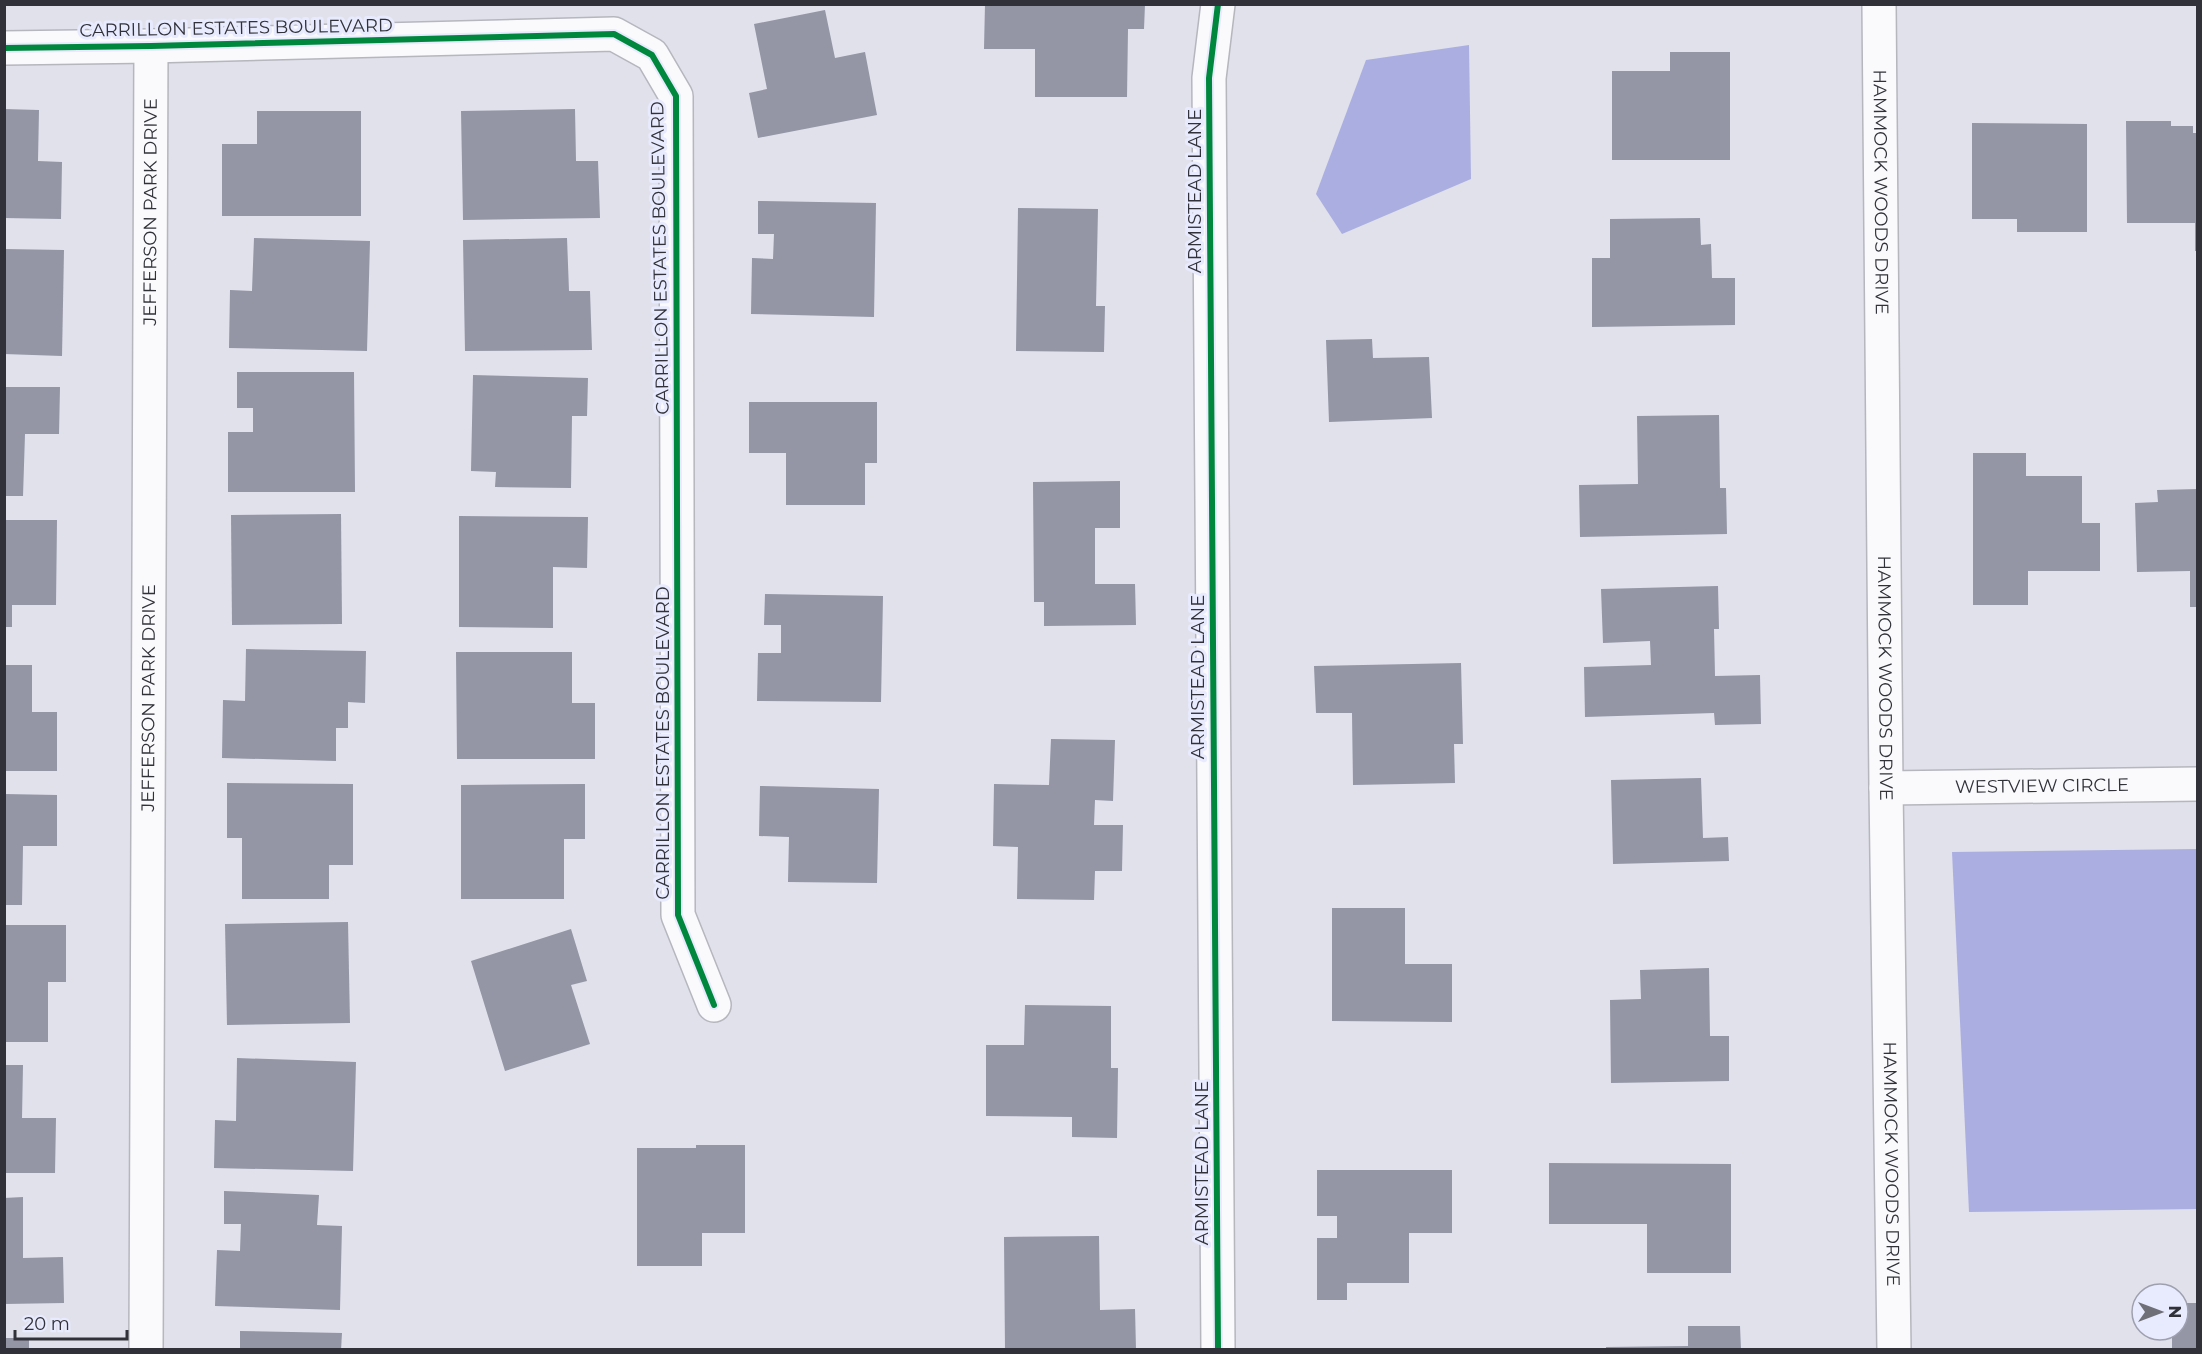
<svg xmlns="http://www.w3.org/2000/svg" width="2202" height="1354" viewBox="0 0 2202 1354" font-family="Montserrat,sans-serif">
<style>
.water{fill:#abaee0}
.building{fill:#9495a5}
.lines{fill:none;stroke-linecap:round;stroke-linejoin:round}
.street-casing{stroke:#b5b6be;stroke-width:36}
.street{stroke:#fafafc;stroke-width:33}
.cycleway-casing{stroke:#e8eafd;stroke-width:10}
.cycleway{stroke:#00873e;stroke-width:6}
.labels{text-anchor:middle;stroke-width:6;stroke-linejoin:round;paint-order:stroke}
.street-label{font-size:18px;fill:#313239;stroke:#e8eafd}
</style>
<rect width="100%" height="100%" fill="#e0e1eb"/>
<g class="water">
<path d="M1469,45l2,134 -129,55 -26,-40 50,-134z"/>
<path d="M2197,849v360l-228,3 -17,-360z"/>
</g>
<g class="building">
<path d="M985,4h160l-1,25h-16l-1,68h-92v-48h-51z"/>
<path d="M825,10l10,48 30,-6 12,63 -119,23 -9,-45 18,-4 -13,-65z"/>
<path d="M1670,52h60v108h-118v-89h58z"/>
<path d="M4,109l35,1 -1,51 24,1 -1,57 -57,-1z"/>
<path d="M575,109l1,52h22l2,57 -137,2 -2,-109z"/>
<path d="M257,111h104v105h-139v-72h35z"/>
<path d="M2126,121h45v5h22v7h5v118h-3v-28h-68z"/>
<path d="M1972,123l115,1v108h-70v-13h-45z"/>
<path d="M758,201l118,2 -2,114 -123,-3 1,-56 21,1 1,-25h-16z"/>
<path d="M1018,208l80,1 -2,97h9l-1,46 -88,-1z"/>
<path d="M1700,218l1,27 10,-1 1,34h23v47l-143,2v-69h18v-39z"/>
<path d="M254,238l116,3 -3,110 -138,-3 1,-58 22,1z"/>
<path d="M567,238l2,53h21l2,59 -127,1 -2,-111z"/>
<path d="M4,249l60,1 -2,106 -58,-2z"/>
<path d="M1372,339l1,19 56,-1 3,61 -103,4 -3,-82z"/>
<path d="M237,372h117l1,120h-127v-60h25v-24h-16z"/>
<path d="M473,375l115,3 -1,38h-15l-1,72 -76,-1 1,-15 -25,-1z"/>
<path d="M4,387h56l-1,47h-34l-2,62h-19z"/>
<path d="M749,402h128v61h-12v42h-79v-52h-37z"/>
<path d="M1719,415l1,73h6l1,46 -147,3 -1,-52 59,-1 -1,-68z"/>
<path d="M1973,453h53v23h56v47h18v48h-72v34h-55z"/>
<path d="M1120,481v47h-25v56h40l1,41 -92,1v-24h-10l-1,-120z"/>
<path d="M2198,489v118h-8v-36l-53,1 -2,-69 23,-1 -1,-12z"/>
<path d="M341,514l1,110 -110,1 -1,-110z"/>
<path d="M459,516l129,1 -1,51 -34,-1v61l-94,-1z"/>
<path d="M4,520h53l-1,85h-44v22h-8z"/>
<path d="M1718,586l1,43h-5l1,47 45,-1 1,49 -46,1 -1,-12 -129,4 -1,-50 67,-2 -1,-24 -47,2 -2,-54z"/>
<path d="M765,594l118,2 -2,106 -124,-1 1,-48h23v-28h-17z"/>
<path d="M246,649l120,2 -1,52 -17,-1v26h-12v33l-114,-3 1,-58 22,1z"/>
<path d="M456,652h116v51h23v56h-138z"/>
<path d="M1461,663l2,81h-9l1,39 -102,2 -1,-72h-36l-2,-47z"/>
<path d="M4,665h28v47h25v59h-53z"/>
<path d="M1051,739l64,1 -2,61 -18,-1 -1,25h29l-1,46h-27l-1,29 -77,-1 1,-52 -25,-1 1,-62 55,1z"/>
<path d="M1701,778l2,60 25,-1 1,24 -116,3 -2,-84z"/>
<path d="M227,783l126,1v81h-24v34h-87v-61h-15z"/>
<path d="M585,784v55h-21v60h-103v-114z"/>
<path d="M760,786l119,3 -2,94 -89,-1 1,-45 -30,-1z"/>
<path d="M4,794l53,1v51h-34l-1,59h-18z"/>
<path d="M1332,908h73v56h47v58l-120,-1z"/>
<path d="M348,922l2,101 -123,2 -2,-101z"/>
<path d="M4,925h62v57h-18v60h-44z"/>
<path d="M571,929l16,52 -16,4 19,59 -85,27 -34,-110z"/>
<path d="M1709,968l1,68h19v45l-118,2 -1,-83 31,-1 -1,-29z"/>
<path d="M1025,1005l86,1v62h7l-1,70 -45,-1v-20l-86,-1v-71h38z"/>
<path d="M237,1058l119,4 -3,109 -139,-3 1,-48 21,1z"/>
<path d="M4,1065h19l-1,53h34l-1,55h-51z"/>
<path d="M696,1145h49v88h-43v33h-65v-118h59z"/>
<path d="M1549,1163l182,1v109h-84v-49h-98z"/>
<path d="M1317,1170h135v63h-43v50h-62v17h-30v-62h20v-22h-20z"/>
<path d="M224,1191l95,4 -2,30 25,1 -2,84 -125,-4 2,-56 23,1 1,-27h-17z"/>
<path d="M23,1197v61l40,-1 1,46 -60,1v-106z"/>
<path d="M1099,1236l1,74 35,-1 1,41h-131l-1,-113z"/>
<path d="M2178,1303h20v47h-26v-20h6z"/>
<path d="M1688,1326h52l1,24h-135v-3l82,-1z"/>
<path d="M240,1331l102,2 -1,17h-101z"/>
<rect x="4" y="1338" width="25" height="12"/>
</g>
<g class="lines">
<g class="street-casing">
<g id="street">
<path d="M1218,4l-9,74 9,1272"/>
<path id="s1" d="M1879,4l7,784 8,562"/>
<path d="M4,48l147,-2 463,-12 38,21 24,41 2,819 36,90"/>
<path id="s2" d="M1886,788l312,-4"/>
<path id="s3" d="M146,1350l5,-1304"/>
</g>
</g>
<use href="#street" class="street"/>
<g class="cycleway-casing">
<g id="cycleway">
<path d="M1218,4l-9,74 9,1272"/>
<path d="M4,48l147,-2 463,-12 38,21 24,41 2,819 36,90"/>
</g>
</g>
<use href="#cycleway" class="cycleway"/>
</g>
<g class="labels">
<g class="street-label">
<text transform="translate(236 28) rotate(-1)" y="6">CARRILLON ESTATES BOULEVARD</text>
<text transform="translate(1195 191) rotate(-90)" y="6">ARMISTEAD LANE</text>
<text dy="6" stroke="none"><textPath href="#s1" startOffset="188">HAMMOCK WOODS DRIVE</textPath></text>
<text dy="6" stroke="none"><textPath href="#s3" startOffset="1138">JEFFERSON PARK DRIVE</textPath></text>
<text transform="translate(660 258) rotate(-91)" y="6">CARRILLON ESTATES BOULEVARD</text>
<text transform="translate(1198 677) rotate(-90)" y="6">ARMISTEAD LANE</text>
<text dy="6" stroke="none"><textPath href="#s1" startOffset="674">HAMMOCK WOODS DRIVE</textPath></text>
<text dy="6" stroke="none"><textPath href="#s3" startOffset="652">JEFFERSON PARK DRIVE</textPath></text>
<text transform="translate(663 743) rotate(-90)" y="6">CARRILLON ESTATES BOULEVARD</text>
<text dy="6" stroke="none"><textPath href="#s2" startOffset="156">WESTVIEW CIRCLE</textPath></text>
<text transform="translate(1202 1163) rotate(-90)" y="6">ARMISTEAD LANE</text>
<text dy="6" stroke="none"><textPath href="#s1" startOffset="1160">HAMMOCK WOODS DRIVE</textPath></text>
</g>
</g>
<rect width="2202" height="1354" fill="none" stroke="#313239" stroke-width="12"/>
<g transform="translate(2160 1312) rotate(90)"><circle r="28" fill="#e8eafd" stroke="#9fa0af" stroke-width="1.5"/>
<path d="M0-4.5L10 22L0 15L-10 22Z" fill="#6e6f77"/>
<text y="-9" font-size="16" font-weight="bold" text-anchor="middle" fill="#313239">N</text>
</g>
<path d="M15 1330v9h112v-9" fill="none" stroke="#313239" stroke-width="3"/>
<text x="24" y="1330" font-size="18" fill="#313239" stroke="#e8eafd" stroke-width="4.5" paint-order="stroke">20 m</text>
</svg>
